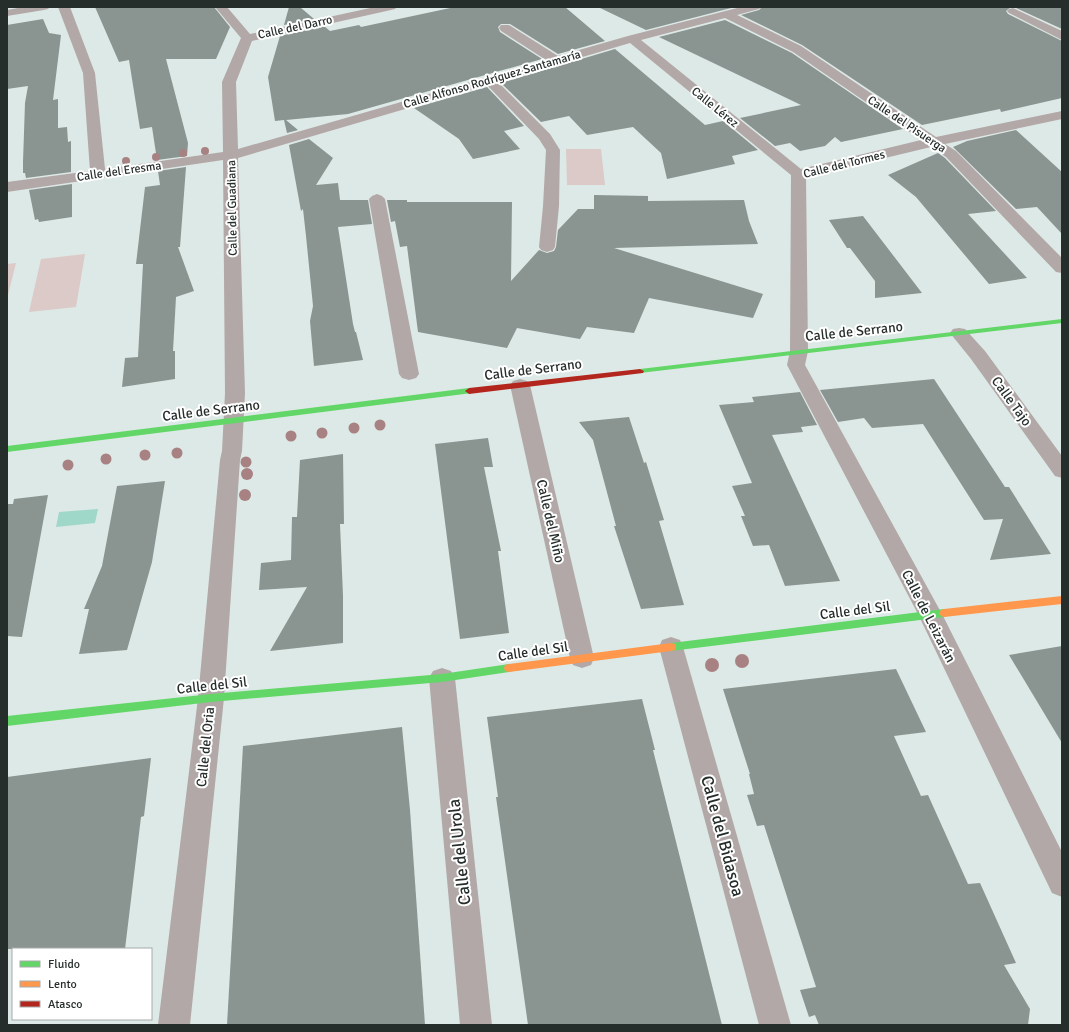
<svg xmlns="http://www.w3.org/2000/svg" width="1069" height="1032" viewBox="0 0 1069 1032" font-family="Signika,sans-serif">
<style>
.green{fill:#dbcac8}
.water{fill:#9fd7c9}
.building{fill:#8a9491}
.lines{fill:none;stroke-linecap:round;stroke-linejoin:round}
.street{fill:#b2a8a8;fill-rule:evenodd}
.fast{fill:#63d668;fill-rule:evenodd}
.slow{fill:#ff974d;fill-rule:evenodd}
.jam{fill:#b3261e;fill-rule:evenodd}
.tree{fill:#a88283}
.labels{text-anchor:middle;stroke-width:4;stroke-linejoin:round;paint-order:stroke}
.far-street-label{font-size:12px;fill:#262e2c;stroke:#fff}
.street-label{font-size:14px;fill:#262e2c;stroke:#fff}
.near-street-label{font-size:17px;fill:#262e2c;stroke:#fff}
</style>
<rect width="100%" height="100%" fill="#dde9e6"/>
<g class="green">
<path d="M566,149h35l4,36h-38z"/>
<path d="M85,254l-9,53 -47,5 12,-53z"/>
<path d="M16,263l-9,36v-35z"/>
</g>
<path class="water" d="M98,509l-3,14 -39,4 3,-15z"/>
<g class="building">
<path d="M95,7h119l16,20 -14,32h-50l22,84 -1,13 -30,4 -5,-33 -12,2 -11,-69 -10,2z"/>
<path d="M289,7h11l14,12 -30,6z"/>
<path d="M455,7h110l40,34 -47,13 -48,-30h-9l-3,3 2,5 42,27 -194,55 -62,6 12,10 -11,3 -3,-13 -9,1 -7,-44 12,-41 44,-10 6,5 29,-6 2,2z"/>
<path d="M598,7h137l-89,23z"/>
<path d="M762,7h249l-5,4 2,3 54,27v57l-61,14 -1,-3 -78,16 -120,-80 -61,-30 18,-5z"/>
<path d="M1014,7h48v22z"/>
<path d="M43,19l6,14 12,2 -8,65 5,-1v29l9,-1 1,15 3,-1v31l-45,6 -1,-5h-2v-11l2,-59 3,-17 -21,3v-64z"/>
<path d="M725,20l67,33 111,76 -62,13 -6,-5 -10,9 -25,5 -10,-8 -15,3 -35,-28 61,-13 -142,-68z"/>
<path d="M615,49l90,76 18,-4 35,29 -26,6 3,8 -68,15 -6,-26 -28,-26 -46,8 -18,-19 -28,6 -40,-39z"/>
<path d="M487,87l37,39 -20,5 16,18 -47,10 -14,-20 -45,-31z"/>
<path d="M1016,130l46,42v62l-25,-27 -21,2 -63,-62 14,-6z"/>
<path d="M309,139l24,19 -17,27 22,-2 2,17h28l4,24 -34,3 15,97 2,8h1l7,28 -49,6 -4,-45 3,-15 -7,-70 -3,-27 -2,2 -12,-66z"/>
<path d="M938,153l7,5 51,53 -28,3 59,64 -38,6 -73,-87 -28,-22z"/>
<path d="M186,167l-6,80h-2l16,44 -18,6 -3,54h2v28l-53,8 3,-29 13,-1 5,-93h-7l9,-77 15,-2 -2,-14z"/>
<path d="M72,184v33l-33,5 -1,-3 -3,1 -6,-30z"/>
<path d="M594,195l54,1v5l96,-1 5,21 9,23 -144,4 149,46 -10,24 -104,-20 -15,35 -47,-6 -7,12 -63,-11 -10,20 -89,-16 -11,-86 -7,1 -5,-26 -4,1 -4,-22h20v2h105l-1,79 28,-31 8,3 7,-2 2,-4 2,-17 20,-21h16z"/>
<path d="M863,216l59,77 -47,5v-17l-25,-33h-3l-18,-28z"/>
<path d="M934,379l71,108h4l42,67 -61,6 13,-41 -19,1 -61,-96 -51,4 -8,-10 -26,4 -18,-32z"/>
<path d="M800,392l17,33 -16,2 2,5 -31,3 68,146 -55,5 -16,-41 -16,1 -12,-30h4l-13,-30 20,-3 -33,-78 35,-3 -2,-5z"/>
<path d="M629,417l15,46 2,-1 18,58 -5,1 25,84 -43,4 -27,-83h2l-23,-86 -14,-18z"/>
<path d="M488,438l5,29h-9l17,84h-3l11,82 -49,6 -25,-195z"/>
<path d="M343,454l1,70h-4l3,72v47l-73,8 37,-64 -48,3 2,-27 30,-3 1,-43h5l3,-57z"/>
<path d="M165,481l-13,81 -25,88 -48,4 10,-45h-5l18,-43 15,-80z"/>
<path d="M48,495l-26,142 -15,-1v-132h6l1,-5z"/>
<path d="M1062,646v97l-53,-88z"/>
<path d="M896,669l30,63 -32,4 27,60 7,-1 40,89 12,-1 36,80 -12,2 26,44 -2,16h-209l-4,-10 -6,2 -9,-27 16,-3 -52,-162 -7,1 -10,-31 7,-1 -5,-20h1l-27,-85z"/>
<path d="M642,699l13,51h-2l69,275h-194l-32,-228h2l-11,-80z"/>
<path d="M402,727l8,83 15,215h-198l16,-279z"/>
<path d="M151,758l-7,58 -3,1 -16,132h-118v-172z"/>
</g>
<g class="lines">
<g class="street">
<path d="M23,7h27l-2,2 -4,1 -37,6v-6z"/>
<path d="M58,7h12l25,66 10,96 118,-17 -1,-70 19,-44 -26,-31h12l23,27 125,-27h22l-2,2 -4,1 -139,31 -16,41 2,67 308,-89 -45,-29 -2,-3 2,-3h8l49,31 70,-20 113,-29h20l-2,2 -22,6 64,31 135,91 126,-26v8l-117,25 11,7 106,107v15l-6,-1 -110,-115 -15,-10 -125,30 2,174 -3,14 137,249 120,238v45l-10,-4 -134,-279 -131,-249 3,-14 1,-176 -161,-132 -132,39 52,52 10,16 -1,56 -4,41 -2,3 -6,2 -6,-2 -2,-3 4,-41 3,-56 -7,-11 -52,-54 -249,73 7,235 -3,58 -2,9 -16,238 -34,327h-32l40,-327 22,-238 2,-9 3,-58 -2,-233 -216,32v-10l83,-11 -7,-98zM725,18l68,34 128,88 -120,29 -160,-129z"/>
<path d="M1013,8l49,23v9l-53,-27 -2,-2 2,-2z"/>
<path d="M377,194l5,2 3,3 34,175 -3,4 -7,2 -7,-2 -3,-4 -30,-175 3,-3z"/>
<path d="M959,328l6,1 20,22 77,105v22l-7,-2 -84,-117 -21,-26 3,-4z"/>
<path d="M520,379l7,2 3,4 64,273 -3,7 -9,3 -9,-3 -3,-7 -60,-273 3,-4z"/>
<path d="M671,637l9,3 3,7 108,378h-32l-100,-378 3,-7z"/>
<path d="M442,668l9,3 4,7 37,347h-32l-31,-347 4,-7z"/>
</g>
<g class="fast">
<path d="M1062,319v4l-422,50 -4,-2 4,-2z"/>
<path d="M469,388l3,1 1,2 -1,2 -465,59v-6z"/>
<path d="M944,609l3,1 2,3 -2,3 -3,1 -273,34 -4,-1 -1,-3 1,-3 4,-1z"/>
<path d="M509,664l4,1 1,3 -1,3 -4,1 -67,10 -231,20 -204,24v-10l204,-22 231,-20z"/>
</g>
<g class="slow">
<path d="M1062,596v8l-118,13 -3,-1 -2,-3 2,-3 3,-1z"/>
<path d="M671,643l4,1 1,3 -1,3 -4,1 -162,21 -4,-1 -1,-3 1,-3 4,-1z"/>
</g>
<path class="jam" d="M640,369l4,2 -1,2 -174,21 -4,-3 4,-3z"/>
</g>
<g class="tree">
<circle cx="205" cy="151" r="4"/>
<circle cx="183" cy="153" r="4"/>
<circle cx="156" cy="157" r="4"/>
<circle cx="126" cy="161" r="4"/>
<circle cx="380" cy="425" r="5.5"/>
<circle cx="354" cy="428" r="5.5"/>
<circle cx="322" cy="433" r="5.5"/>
<circle cx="291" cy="436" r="5.5"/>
<circle cx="177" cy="453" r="5.5"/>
<circle cx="145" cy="455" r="5.5"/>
<circle cx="106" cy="459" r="5.5"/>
<circle cx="246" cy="462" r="5.5"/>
<circle cx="68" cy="465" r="5.5"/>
<circle cx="247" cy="474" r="6"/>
<circle cx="245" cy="495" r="6"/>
<circle cx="742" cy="661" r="7"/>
<circle cx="712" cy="665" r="7"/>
</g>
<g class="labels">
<g class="far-street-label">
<text transform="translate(295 27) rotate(-12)" y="4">Calle del Darro</text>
<text transform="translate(492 79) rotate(-16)" y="4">Calle Alfonso Rodríguez Santamaría</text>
<text transform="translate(715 107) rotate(39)" y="4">Calle Lérez</text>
<text transform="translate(907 124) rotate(34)" y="4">Calle del Pisuerga</text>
<text transform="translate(844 164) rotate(-14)" y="4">Calle del Tormes</text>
<text transform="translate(119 171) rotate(-8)" y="4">Calle del Eresma</text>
<text transform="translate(232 208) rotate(-91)" y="4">Calle del Guadiana</text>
</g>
<g class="street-label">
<text transform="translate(854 331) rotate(-6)" y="5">Calle de Serrano</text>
<text transform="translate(533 369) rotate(-7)" y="5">Calle de Serrano</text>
<text transform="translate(1012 401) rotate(54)" y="5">Calle Tajo</text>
<text transform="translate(211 410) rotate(-7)" y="5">Calle de Serrano</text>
<text transform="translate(551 521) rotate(77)" y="5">Calle del Miño</text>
<text transform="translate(855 610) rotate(-7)" y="5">Calle del Sil</text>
<text transform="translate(929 616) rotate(63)" y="5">Calle de Leizarán</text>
<text transform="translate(533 651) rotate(-8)" y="5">Calle del Sil</text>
<text transform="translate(212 685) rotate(-6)" y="5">Calle del Sil</text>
<text transform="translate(205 747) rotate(-84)" y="5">Calle del Oria</text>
</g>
<g class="near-street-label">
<text transform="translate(723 836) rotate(75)" y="6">Calle del Bidasoa</text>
<text transform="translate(459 852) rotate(-96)" y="6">Calle del Urola</text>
</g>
</g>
<rect width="1069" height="1032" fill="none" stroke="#262e2c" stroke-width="16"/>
<rect x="12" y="948" width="140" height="72" fill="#ffffff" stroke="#a8abab"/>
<rect x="20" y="961" width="20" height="6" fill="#63d668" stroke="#a8abab"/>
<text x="48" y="968" font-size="12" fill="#262e2c">Fluido</text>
<rect x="20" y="981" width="20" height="6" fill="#ff974d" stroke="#a8abab"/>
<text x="48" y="988" font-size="12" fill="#262e2c">Lento</text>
<rect x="20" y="1001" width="20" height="6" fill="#b3261e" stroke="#a8abab"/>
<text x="48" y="1008" font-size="12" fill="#262e2c">Atasco</text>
</svg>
